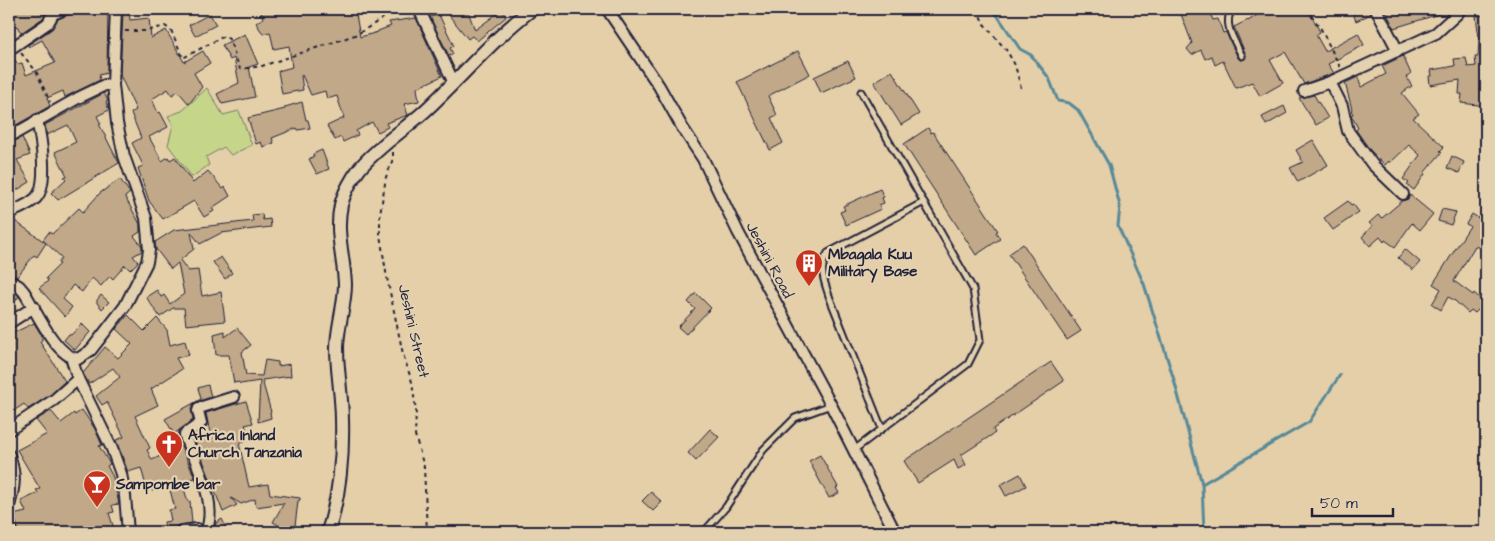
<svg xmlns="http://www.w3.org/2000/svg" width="1495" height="541" viewBox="0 0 1495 541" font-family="'Architects Daughter',sans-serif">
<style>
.green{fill:#c5d589;stroke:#747c62}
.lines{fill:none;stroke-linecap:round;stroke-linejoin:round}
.stream{stroke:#588998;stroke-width:3}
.building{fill:#c0a888;stroke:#22223b}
.service-casing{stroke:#22223b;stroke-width:9}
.minor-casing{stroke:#22223b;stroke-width:14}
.tertiary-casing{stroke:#22223b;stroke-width:16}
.path{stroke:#22223b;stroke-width:2;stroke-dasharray:4 4;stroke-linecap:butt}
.service{stroke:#e3d1af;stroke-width:5}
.minor{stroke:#e3d1af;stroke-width:10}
.tertiary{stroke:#e3d1af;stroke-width:12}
.labels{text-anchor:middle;stroke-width:4.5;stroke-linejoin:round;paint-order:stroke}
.poi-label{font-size:15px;font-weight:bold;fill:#22223b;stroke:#e3d1af;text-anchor:start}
.street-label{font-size:15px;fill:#22223b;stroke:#e3d1af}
</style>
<rect width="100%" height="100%" fill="#e4cfa9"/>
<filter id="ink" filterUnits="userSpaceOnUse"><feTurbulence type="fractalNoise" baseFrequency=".02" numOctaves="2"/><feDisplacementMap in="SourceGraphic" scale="10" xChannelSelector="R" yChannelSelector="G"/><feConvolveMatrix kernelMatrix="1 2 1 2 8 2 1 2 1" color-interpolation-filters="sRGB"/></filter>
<g filter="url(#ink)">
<path class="green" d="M207,88l16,27 16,-4 13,34 -21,10 -7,-8 -18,10 3,8 -17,12 -24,-32 5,-20 -5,-9 14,-5z"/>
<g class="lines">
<g class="stream">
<path d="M993,9l27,40 11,6 18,23 9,23 11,2 9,7 31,55 11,41 -2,20 26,58 30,96 28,104 2,48"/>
<path d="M1202,484l107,-62 31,-47"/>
</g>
</g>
<g class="building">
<path d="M17,9h32l-6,9 -22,15 -4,-7 -5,3 -3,-7v-9z"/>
<path d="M72,9h36l-1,64 -8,2 1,5 -35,17 -2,-6 -16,7 3,8 -41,23v-77l2,2 6,10 5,-1 4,12 29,-12 -13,-23 -13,7 -1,-2 24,-16 6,-10 12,-5z"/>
<path d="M260,9h34l20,4v-4h41l5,28 18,-5v-1l13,-5 -2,-4 27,-4 26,58 -25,12 2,13 -15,3 4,11 -22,8 2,4 -10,5 -6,-10 -16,9 2,4 -15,7 -2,-5 -6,3 -8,-14 17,-8 -7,-22 -10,3 -2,-8 -14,4 -9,-20 -1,1 2,14 -21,4 -4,-23 14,-4 -3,-21 -15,3 -4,-17 -7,2 -7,-11 7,-5z"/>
<path d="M444,9h23l8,21 27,-20 4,7 -29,24 -5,-5 -4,3z"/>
<path d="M1179,9h29l5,11 5,-1 5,14 3,-1 12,26 3,2 4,-1 1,-4 -12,-28 14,-7v1l19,-12h41l11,21 1,2 -4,3 9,16 33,-18 6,12 -36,19 6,9 -30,11 -19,-32 -15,8 13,23 -23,13 -8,-14 -16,6 -13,-27 -8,4 -3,-9 -7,3 -4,-9 -9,5 -5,-6 5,-6z"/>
<path d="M1351,9h18l2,5 -15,7z"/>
<path d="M1385,9h12l2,5 18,-5h32v2l-55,17z"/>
<path d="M123,12h6l1,8 19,-2 2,20 15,-8 18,32 19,-11 7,12 -16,10 8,14 -13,17 -11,-13 -6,4 -4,-6 -16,10 6,14 2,-1 8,15 -19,10 13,24 6,-4 2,3 5,-3 18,26 15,-12 15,18 2,-2 5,9 -18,12 2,3 -10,6 -10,-16 -31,18 -14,-18 -11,-33 5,-2 -1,-3 -10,-20 9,-5 -10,-25 5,-3 -16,-35z"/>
<path d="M210,14l6,11 -21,11 -6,-11z"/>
<path d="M439,15l15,31 -4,2 3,6 -4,2 -19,-39z"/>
<path d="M1486,15v91l-25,-3 1,-9h-3l1,-14 -30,5 -1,-9h3l-1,-6 24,-4 -1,-7 12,-1 2,9 8,-1 -1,-9h3l1,-19 -3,-22z"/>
<path d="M245,34l13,30 -9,3 6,30 -33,7 -5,-10 22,-11 -5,-25 -4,2 -8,-15z"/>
<path d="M798,51l12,23 -42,22 9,19 -6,3 12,25 -13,7 -33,-68z"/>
<path d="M1403,56l8,18 -5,3 6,9 -10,7 17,21 -6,4 31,29 -4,4 2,1 -18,21 1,1 -11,16 -7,-5 2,-2 -6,-4 17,-24 -11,-10 -19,18 -1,-2 -4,4 -16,-16 -13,-19 2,-2 -7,-13 2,-1 -2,-4 1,-1 -7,-26 13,-6 3,10 25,-13 -4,-8z"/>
<path d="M848,61l8,16 -35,16 -7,-16z"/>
<path d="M892,71l27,43 -18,11 -27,-43z"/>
<path d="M104,93l4,8 -2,1 3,8 -12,6 4,8h-2l20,39 -61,37 -7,-7 15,-14 -2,-2 3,-1 -12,-24 21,-10 -8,-17 -21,10 -2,-10z"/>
<path d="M1314,95l14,23 -12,7 -17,-27z"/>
<path d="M302,102l4,18h2l2,8 -12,2 -1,-2 -25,10 2,5 -11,4 -2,-5 -5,2 -8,-26 37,-9v-2z"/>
<path d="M1284,106l3,7 -21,12 -4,-8z"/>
<path d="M928,128l3,5 2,-1 65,99 -2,1 4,7 -24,16 -72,-111z"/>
<path d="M22,137l8,18 -13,5 13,22 -21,13v-51z"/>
<path d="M1313,140l15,25 -30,17 -8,-14 13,-6 -7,-12z"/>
<path d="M322,150l7,19 -12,5 -8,-15 5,-3 -1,-2z"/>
<path d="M1452,156l12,6 -5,11 -12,-5z"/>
<path d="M120,179l10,14 -5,4 15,27v8l-6,4 8,10v5l-9,5 5,6 -8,8 -5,-5 -12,14 -3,-3 -9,10 -9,-8 -10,14 -9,-7 -10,14 9,8 -7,10 -26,-29 9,-7 -2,-3 14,-14 -2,-1 4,-5 -19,-18 6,-8 3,2 27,-26 4,4 17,-19z"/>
<path d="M880,189l4,8 -2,1 2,5 -5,2 2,4 -35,16 -6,-13 5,-2 -2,-4z"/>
<path d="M1410,195l23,19 -13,16 -8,-7 -17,24 -10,-7 -1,2 -4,-5 -10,9 -8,-9 10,-11 -3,-3 9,-8 4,3 20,-17 6,-2z"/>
<path d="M1348,201l3,4 2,-1 6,8 -26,18 -9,-12z"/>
<path d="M1486,208v30l-6,10 -5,-2 -21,35 19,14 1,-2 11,10 -10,10 -4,-3 -3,3 -14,-13 -6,-3 -7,13 -9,-6 9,-15 -8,-5 37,-58 -4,-2 6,-10 8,5z"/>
<path d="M1442,209l14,3 -5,13 -13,-4z"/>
<path d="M262,214l1,6 7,-1 1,8 -50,6 -21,11 -9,-12 3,17 -14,11 8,11 10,-1 4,26 19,-4 4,29 -39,4 -2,-17h-11l-13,9 -14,-20 11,-7 4,7 3,-2 6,9 14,-10 -6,-31 -7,6 -15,-20 -1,-7 19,-12 79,-9 -1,-6z"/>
<path d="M12,219l34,24 -9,14 -3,-2 -17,22 -8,-4v-53z"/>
<path d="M1023,244l58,87 -14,9 -58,-86z"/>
<path d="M1405,249l15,13 -7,8 -15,-12z"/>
<path d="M221,257l11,16 -7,6 -12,-17z"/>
<path d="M9,288l10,8 -10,14z"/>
<path d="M696,293l15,15 -25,26 -8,-7 17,-18 -7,-7z"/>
<path d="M101,295l8,7 -7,7 -5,-6v-3z"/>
<path d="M128,315l16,16 13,-13 10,12 3,15 15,-4 4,14 -13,3 6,11 -31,20 7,16 -23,11 15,32 -3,2 5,10 29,-14 14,32 -13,4 6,20 2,-1 2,22 -14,2 -5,5 -8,1 -1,-9 7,-1 -2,-11 6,-1 -6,-23 -17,5 -2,-6 -4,1 -5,-18 -13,4 -12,-32 8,-3 -17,-35 -5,3 -6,-9 24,-19 -7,-9 -24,16 -6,-11 22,-26 13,11 14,-14 -16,-15z"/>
<path d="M34,323l8,13v4l-2,2 25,39 -15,14 -22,14 -4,-5 -15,10v-79z"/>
<path d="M82,324l8,8 -15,18 -11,-10 5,-6 2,1z"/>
<path d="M237,328l14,17 -9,7 4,23 16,1 3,-16 13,2v4l12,-2 1,12 -29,4 9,32h-1l1,6 -13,4 2,-41 -20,3 -1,-2 -5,1 -5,-28h-13l-2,-21 11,-3v6z"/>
<path d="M1051,362l13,19 -71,48 2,4 -34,22 5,10 -8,4 -4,-9 -36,23 -14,-22z"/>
<path d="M208,385l3,12 -17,6 -3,6 2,11 -19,14 -9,-15 36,-20 -3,-11z"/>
<path d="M246,401l7,22 -8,2 2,5 -5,2 3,9 -6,2 10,44 19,-3 2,10 30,4v2l-2,1 -3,25 -4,6 -18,-10 11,-19 -28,4 -1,-8 -14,5 -10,-6 6,7 -14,7 -23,-59 -6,-13 16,-7 -4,-20z"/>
<path d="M82,410l13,19 7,16 -3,1 11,18 -3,2 6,11 6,27 -7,1 2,7 -5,1 6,19h-96l-6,-17 13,-3 -5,-11 17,-8 -2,-3 4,-1 -23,-39 30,-16 -11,-14 15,-9 10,12 13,-10 1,2z"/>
<path d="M710,429l9,8 -23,24 -8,-8z"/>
<path d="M820,455l18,32 -2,1 3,5 -10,5 -20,-37z"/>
<path d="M1020,474l6,12 -20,10 -6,-11z"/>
<path d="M651,492l11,10 -9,9 -11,-10z"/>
<path d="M222,519l6,13h-15l3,-9z"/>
</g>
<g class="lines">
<g class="service-casing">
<g id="service">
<path d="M1232,9c-10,15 3,32 10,47"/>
<path d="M882,429l-53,-133c-5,-16 -11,-28 -1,-43l96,-51"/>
<path d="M854,450l114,-86 12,-24 -7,-51 -112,-197"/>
<path d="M704,532l22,-25 37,-57 32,-32 36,-13"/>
</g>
</g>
<g class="minor-casing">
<g id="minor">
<path d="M419,9l35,74"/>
<path d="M607,9l52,77 23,41 21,32 35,73 93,173 64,127"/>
<path d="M1376,9l22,42"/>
<path d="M13,47l35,-24 5,-9 12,-5"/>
<path d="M1330,82l12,24 6,25 24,33 31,30"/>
<path d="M1304,91l26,-9 106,-49 22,-20 1,-4"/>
<path d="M9,137l69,-39 27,-13h8"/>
<path d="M9,213c9,-4 20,-8 27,-15 13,-14 5,-60 1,-78"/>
<path d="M9,280l10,6 5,6c12,18 31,64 54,67l13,-9 34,-44 22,-44 2,-12 -3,-32 -22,-62 -7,-33 -4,-38 3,-76"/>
<path d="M9,323l25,-16"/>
<path d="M71,357l7,22 34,70 9,25 4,22 3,36"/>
<path d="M9,430l45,-30 24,-21"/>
<path d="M9,455c7,20 6,30 0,51"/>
<path d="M9,522l3,10"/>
<path d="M180,532l17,-3 1,3"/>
<path d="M206,532c10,-24 -3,-53 -12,-76 -3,-7 -9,-14 -9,-22l16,-11 -3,-12 1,-3 35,-11"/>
</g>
</g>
<g class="tertiary-casing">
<path id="tertiary" d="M328,532c11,-35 15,-75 14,-112 0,-24 -5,-48 -5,-72 0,-21 8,-42 8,-64 -1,-26 -10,-52 -4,-79 3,-12 11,-27 19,-37 19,-23 46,-39 68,-60 35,-33 66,-70 104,-99"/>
</g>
<g class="path">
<path d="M977,9l7,15 23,27 8,14 7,27"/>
<path d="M1306,9l14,18 20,40"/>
<path d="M125,31h21l19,-5 6,4 12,28 41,-22 5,3 11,30 22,-3 93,-31c16,-8 30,-20 46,-26"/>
<path d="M21,53l15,18 14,31"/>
<path d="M393,152v7l-7,18 -6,37v21l7,43 16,76 9,28 4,29 -1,24 9,32 3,65"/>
<path d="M1486,262l-3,9 3,15"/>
</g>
<use href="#service" class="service"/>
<use href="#minor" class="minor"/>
<use href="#tertiary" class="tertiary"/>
</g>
</g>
<defs>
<g id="building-pin" transform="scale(1.4375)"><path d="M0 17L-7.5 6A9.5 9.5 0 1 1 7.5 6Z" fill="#c8321e" stroke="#e3d1af"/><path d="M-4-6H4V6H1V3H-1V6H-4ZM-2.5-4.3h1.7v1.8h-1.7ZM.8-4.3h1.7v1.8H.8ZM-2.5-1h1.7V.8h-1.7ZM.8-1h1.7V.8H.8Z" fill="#fff"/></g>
<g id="church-pin" transform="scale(1.4375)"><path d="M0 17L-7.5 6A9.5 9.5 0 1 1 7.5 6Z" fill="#c8321e" stroke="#e3d1af"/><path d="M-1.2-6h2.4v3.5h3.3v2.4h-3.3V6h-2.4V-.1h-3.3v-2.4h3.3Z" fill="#fff"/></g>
<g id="bar-pin" transform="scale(1.4375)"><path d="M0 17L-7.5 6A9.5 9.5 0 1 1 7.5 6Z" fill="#c8321e" stroke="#e3d1af"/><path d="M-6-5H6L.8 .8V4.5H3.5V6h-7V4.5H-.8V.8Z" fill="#fff"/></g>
</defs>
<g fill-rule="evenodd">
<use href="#building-pin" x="809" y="263"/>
<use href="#church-pin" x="169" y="444"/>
<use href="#bar-pin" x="97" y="484"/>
</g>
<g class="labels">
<g class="poi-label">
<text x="828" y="259">Mbagala Kuu<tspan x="828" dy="17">Military Base</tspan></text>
<text x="188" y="440">Africa Inland<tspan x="188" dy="17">Church Tanzania</tspan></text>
<text x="116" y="489">Sampombe bar</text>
</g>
<g class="street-label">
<text transform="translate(770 260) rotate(62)" y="5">Jeshini Road</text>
<text transform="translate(414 331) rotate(77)" y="5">Jeshini Street</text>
</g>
</g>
<rect width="1495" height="541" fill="none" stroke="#e3d1af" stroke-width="30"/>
<rect x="15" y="15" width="1465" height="511" fill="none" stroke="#22223b" stroke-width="2" filter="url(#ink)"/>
<path d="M1312 508v8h81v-8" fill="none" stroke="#22223b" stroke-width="2.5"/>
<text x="1320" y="508" font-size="15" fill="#22223b" stroke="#e3d1af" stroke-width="4" paint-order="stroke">50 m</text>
</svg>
